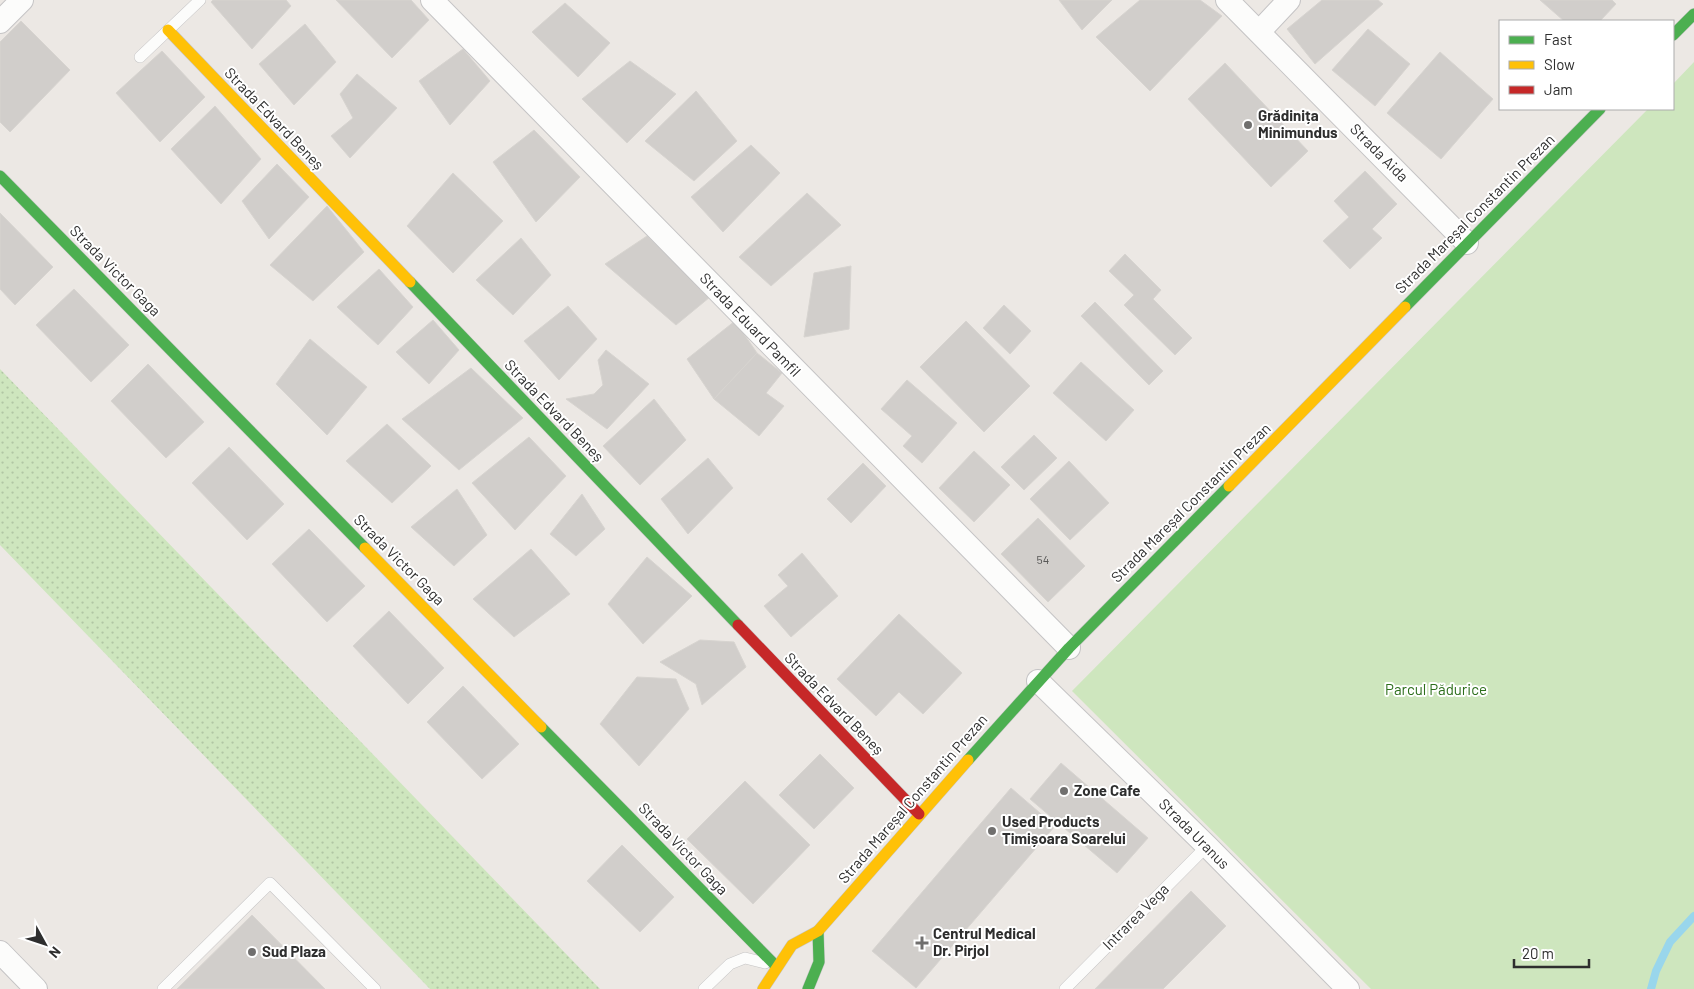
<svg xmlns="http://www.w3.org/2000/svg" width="1694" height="989" viewBox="0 0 1694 989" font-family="Barlow,sans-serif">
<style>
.grass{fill:url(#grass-dots)}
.park{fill:#cee6be}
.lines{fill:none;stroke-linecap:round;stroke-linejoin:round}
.stream{stroke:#99d6ec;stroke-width:8}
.building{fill:#d1cecb;stroke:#d7d4d0}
.lane-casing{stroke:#c5c4c5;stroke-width:12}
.street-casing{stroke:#c5c4c5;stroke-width:24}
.fast-casing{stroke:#c5c4c5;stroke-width:12}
.slow-casing{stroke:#c5c4c5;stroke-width:12}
.jam-casing{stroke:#c5c4c5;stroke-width:12}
.lane{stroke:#fcfcfb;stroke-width:11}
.street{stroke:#fcfcfb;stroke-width:22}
.fast{stroke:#4caf50;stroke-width:11}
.slow{stroke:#ffc107;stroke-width:11}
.jam{stroke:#c62828;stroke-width:11}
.poi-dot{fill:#706f6e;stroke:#fff;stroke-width:2}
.labels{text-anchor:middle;stroke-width:4;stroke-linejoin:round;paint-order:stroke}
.number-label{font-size:12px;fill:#585857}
.poi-label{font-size:15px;font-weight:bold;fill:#2e2e2e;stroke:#fff;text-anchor:start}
.street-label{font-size:15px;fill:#2e2e2e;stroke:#fff}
.park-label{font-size:15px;fill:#2c6e1b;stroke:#fff}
</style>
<defs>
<pattern id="grass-dots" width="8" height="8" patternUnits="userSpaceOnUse" patternTransform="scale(1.25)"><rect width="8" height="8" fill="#cee6be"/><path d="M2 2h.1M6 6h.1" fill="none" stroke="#b1c6a4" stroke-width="1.8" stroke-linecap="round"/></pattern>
</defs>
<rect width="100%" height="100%" fill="#ece8e4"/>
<path class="grass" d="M0,369l600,620h-170l-430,-444z"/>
<path class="park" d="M1694,62v927h-323l-299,-298 576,-582h25v-25z"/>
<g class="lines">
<path class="stream" d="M1651,989l5,-18 14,-29 24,-26"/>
</g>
<g class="building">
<path d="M213,0h73l5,6 -39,43 -41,-47z"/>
<path d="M336,0h75l18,20 -37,38z"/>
<path d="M1059,0h53l-30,30z"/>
<path d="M1140,0h60l22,16 -72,75 -54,-54z"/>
<path d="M1322,0h56l5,4 -68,60 -28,-35z"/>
<path d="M1540,0h72l4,4 -16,17h-36z"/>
<path d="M565,3l45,40 -32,34 -46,-45z"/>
<path d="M21,21l49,49 -60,62 -10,-10v-80z"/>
<path d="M305,24l31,38 -42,43 -35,-41z"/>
<path d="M1368,29l42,35 -35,42 -43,-36z"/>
<path d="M463,49l27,32 -40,44 -31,-44z"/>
<path d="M162,51l43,46 -45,45 -44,-49z"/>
<path d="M1440,52l53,47 -52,60 -54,-46z"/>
<path d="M630,61l46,33 -49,49 -45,-44z"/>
<path d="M1225,63l83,88 -37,36 -83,-88z"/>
<path d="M357,74l40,34 -47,50 -19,-22 22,-18 -13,-24z"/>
<path d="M696,91l41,50 -43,40 -49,-40z"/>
<path d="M215,106l46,53 -40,45 -50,-55z"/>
<path d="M534,130l46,47 -44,45 -43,-60z"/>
<path d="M751,145l29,28 -57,59 -32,-35z"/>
<path d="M277,164l32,33 -40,42 -27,-38z"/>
<path d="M1365,171l32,33 -25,25 10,9 -32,31 -27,-28 26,-24 -15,-16z"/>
<path d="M453,173l50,48 -50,52 -46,-47z"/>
<path d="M807,193l34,32 -70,61 -32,-29z"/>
<path d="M327,206l37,46 -51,49 -43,-36z"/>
<path d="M0,213l53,54 -38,38 -15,-16z"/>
<path d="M647,236l63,61 -34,28 -71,-61z"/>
<path d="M521,238l30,37 -38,40 -37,-35z"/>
<path d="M1125,254l36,36 -8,9 39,39 -17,17 -51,-50 10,-10 -25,-24z"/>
<path d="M851,266l-2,63 -45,8 10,-64z"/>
<path d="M379,269l34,38 -35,38 -41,-38z"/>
<path d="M74,289l55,56 -38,37 -55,-57z"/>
<path d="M1095,302l68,69 -14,14 -68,-69z"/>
<path d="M1004,305l27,26 -21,23 -27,-26z"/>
<path d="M568,306l29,33 -38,41 -35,-39z"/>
<path d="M433,320l26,30 -30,34 -33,-32z"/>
<path d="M735,321l22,32 -43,46 -27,-40z"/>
<path d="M966,321l64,65 -46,46 -64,-65z"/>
<path d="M310,339l57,48 -40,48 -51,-51z"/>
<path d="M606,350l43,34 -42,45 -41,-30 28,-5 9,-9 -5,-25z"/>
<path d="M757,353l25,20 -16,20 18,13 -25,30 -45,-37z"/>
<path d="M1081,362l53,48 -28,31 -53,-48z"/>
<path d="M148,364l56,58 -38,36 -55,-57z"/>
<path d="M471,368l52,50 -64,52 -57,-51z"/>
<path d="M907,380l50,43 -35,40 -19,-17 9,-10 -31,-27z"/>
<path d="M654,399l32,41 -46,45 -37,-39z"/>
<path d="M387,424l44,42 -39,37 -46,-42z"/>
<path d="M1034,435l23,23 -33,32 -23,-23z"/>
<path d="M529,437l37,39 -51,54 -43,-47z"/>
<path d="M229,447l55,57 -37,36 -55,-57z"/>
<path d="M974,451l36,34 -36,37 -35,-34z"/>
<path d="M708,458l25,30 -45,46 -27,-35z"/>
<path d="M1069,461l40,42 -39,37 -40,-41z"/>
<path d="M863,463l23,23 -35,37 -24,-24z"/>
<path d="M457,489l30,46 -33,31 -43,-39z"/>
<path d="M582,494l23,35 -29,27 -26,-22z"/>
<path d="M1038,518l47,48 -37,36 -47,-48z"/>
<path d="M309,529l56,57 -38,36 -55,-58z"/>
<path d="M531,549l39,45 -56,43 -41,-38z"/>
<path d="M802,553l36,43 -47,41 -27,-31 24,-20 -10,-11z"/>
<path d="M647,557l45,39 -49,48 -35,-40z"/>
<path d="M389,611l55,57 -36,36 -55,-58z"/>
<path d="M899,614l63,59 -39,41 -24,-22 -23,24 -39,-37z"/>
<path d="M700,640l34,2 12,25 -44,38 -6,-21 -36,-22z"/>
<path d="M637,677l39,2 13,30 -50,57 -39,-42z"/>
<path d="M463,686l56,58 -37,35 -55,-57z"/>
<path d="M820,754l34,34 -40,41 -35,-34z"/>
<path d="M1061,763l87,75 -31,35 -87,-74z"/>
<path d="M745,781l65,64 -57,59 -66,-65z"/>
<path d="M1011,788l44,38 -139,162 -44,-37z"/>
<path d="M622,845l52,52 -34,35 -53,-51z"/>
<path d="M1191,891l35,35 -63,63h-68z"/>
<path d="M252,915l73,74h-148z"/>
</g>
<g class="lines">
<g class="lane-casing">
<g id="lane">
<path d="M140,57l60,-57"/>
<path d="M163,989l107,-106 105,106"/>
<path d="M704,989l26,-25 15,-6 20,5"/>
<path d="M1065,989l142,-143"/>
</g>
</g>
<g class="street-casing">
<g id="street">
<path d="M432,0l637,648"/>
<path d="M1227,0l240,243"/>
<path d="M0,22l22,-22"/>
<path d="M1259,32l30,-32"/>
<path d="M1038,681l169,165 141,143"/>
<path d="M0,952l36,37"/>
</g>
</g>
<g class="fast-casing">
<g id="fast">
<path d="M1673,35l21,-21"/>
<path d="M0,176l365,372"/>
<path d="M410,282l328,343"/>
<path d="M1405,307l195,-198"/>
<path d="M541,727l235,239"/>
<path d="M968,760l101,-112 160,-162"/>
<path d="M808,989l11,-27 -1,-31"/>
</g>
</g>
<g class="slow-casing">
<g id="slow">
<path d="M168,30l242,252"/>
<path d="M1229,486l176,-179"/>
<path d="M365,548l176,179"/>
<path d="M763,989l29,-44 26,-14 150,-171"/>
</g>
</g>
<g class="jam-casing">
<path id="jam" d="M738,625l181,189"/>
</g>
<use href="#lane" class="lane"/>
<use href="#street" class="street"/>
<use href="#fast" class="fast"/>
<use href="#slow" class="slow"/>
<use href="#jam" class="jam"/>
</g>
<g class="poi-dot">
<circle cx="1248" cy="125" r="5"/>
<circle cx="1064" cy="791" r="5"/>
<circle cx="992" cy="831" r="5"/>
<path d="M919.5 935.5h5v5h5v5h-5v5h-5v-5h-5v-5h5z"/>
<circle cx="252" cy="952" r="5"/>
</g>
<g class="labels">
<g class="number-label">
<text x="1043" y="564">54</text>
</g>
<g class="poi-label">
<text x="1258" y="121">Grădinița<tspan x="1258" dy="17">Minimundus</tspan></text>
<text x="1074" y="796">Zone Cafe</text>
<text x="1002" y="827">Used Products<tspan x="1002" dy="17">Timișoara Soarelui</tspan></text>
<text x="933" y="939">Centrul Medical<tspan x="933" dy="17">Dr. Pirjol</tspan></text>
<text x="262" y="957">Sud Plaza</text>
</g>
<g class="street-label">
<text transform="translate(274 119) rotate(46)" y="5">Strada Edvard Beneș</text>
<text transform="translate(1379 153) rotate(45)" y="5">Strada Aida</text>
<text transform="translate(1475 214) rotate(-45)" y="5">Strada Mareșal Constantin Prezan</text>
<text transform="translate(115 271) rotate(45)" y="5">Strada Victor Gaga</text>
<text transform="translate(750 325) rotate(46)" y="5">Strada Eduard Pamfil</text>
<text transform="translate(554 411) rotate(46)" y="5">Strada Edvard Beneș</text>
<text transform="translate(1191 503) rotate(-45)" y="5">Strada Mareșal Constantin Prezan</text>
<text transform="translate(399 560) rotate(45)" y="5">Strada Victor Gaga</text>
<text transform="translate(834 704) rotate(46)" y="5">Strada Edvard Beneș</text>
<text transform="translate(913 799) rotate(-49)" y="5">Strada Mareșal Constantin Prezan</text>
<text transform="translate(1194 834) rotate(45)" y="5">Strada Uranus</text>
<text transform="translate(683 849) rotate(46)" y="5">Strada Victor Gaga</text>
<text transform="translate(1136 917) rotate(-45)" y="5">Intrarea Vega</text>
</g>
<g class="park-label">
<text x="1436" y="695">Parcul Pădurice</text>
</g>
</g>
<rect x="1499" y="20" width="175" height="90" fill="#ffffff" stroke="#ababab"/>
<rect x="1509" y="36" width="25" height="8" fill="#4caf50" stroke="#ababab"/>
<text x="1544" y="45" font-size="15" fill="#2e2e2e">Fast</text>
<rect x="1509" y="61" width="25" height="8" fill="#ffc107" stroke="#ababab"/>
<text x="1544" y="70" font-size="15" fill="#2e2e2e">Slow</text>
<rect x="1509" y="86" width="25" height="8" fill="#c62828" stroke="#ababab"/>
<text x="1544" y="95" font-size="15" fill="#2e2e2e">Jam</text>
<g transform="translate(45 944) rotate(130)" stroke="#ffffff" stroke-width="4" paint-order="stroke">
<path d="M0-4L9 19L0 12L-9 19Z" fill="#2e2e2e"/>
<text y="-8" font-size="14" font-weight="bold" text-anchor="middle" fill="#2e2e2e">N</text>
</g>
<path d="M1514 959v8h75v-8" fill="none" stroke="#2e2e2e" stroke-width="2.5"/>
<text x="1522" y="959" font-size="15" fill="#2e2e2e" stroke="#ffffff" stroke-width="4" paint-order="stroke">20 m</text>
</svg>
